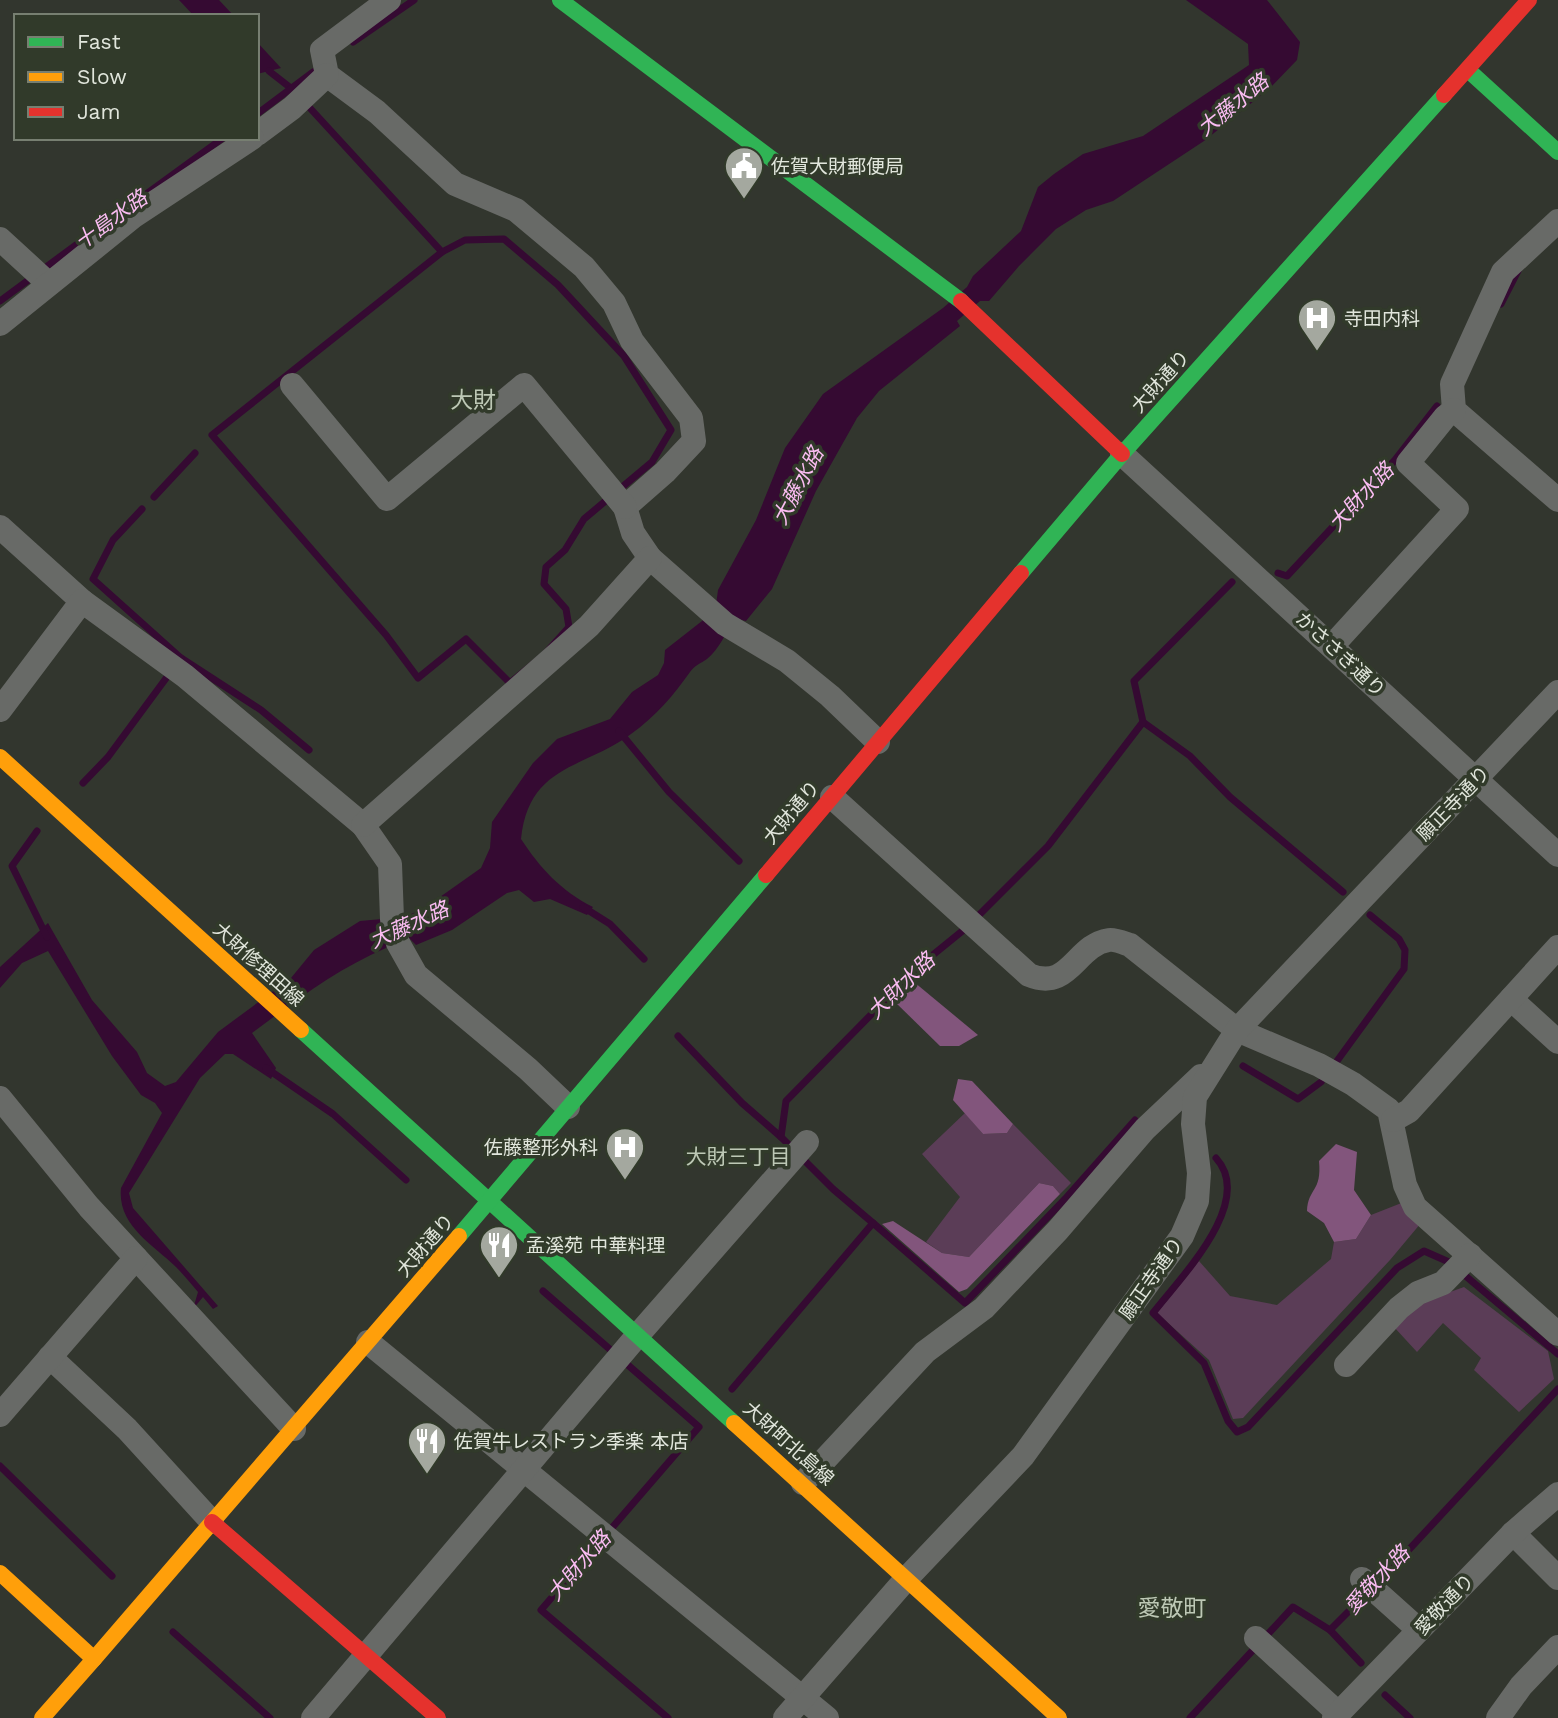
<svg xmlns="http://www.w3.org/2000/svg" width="1558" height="1718" viewBox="0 0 1558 1718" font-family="'Work Sans','Noto Sans JP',sans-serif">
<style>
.green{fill:#5b3d57}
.forest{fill:#82557c}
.water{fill:#350a32}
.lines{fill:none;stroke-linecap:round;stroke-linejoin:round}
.stream{stroke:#350a32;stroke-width:7}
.street{stroke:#686a67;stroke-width:24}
.fast{stroke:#30b455;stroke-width:16}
.slow{stroke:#ff9f0a;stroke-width:16}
.jam{stroke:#e5322d;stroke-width:16}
.labels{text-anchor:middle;stroke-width:7;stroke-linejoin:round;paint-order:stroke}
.poi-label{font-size:19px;fill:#e1e6dc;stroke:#313a2a;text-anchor:start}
.street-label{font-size:19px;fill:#e1e6dc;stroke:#313a2a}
.water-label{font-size:21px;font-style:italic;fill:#fabcf2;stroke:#313a2a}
.neighbourhood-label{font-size:21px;fill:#bdc8b5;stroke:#313a2a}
.quarter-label{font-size:23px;fill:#bdc8b5;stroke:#313a2a}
</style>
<rect width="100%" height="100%" fill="#32362e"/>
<g class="green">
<path d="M965,1113l18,21 24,-1 6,-9 58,59 -11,11 -7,-8 -14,-3 -70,74 -27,-4 -16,-11 34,-45 -38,-43z"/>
<path d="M1404,1202l17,21 -31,37 -147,158 -10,1 -24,-59 -52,-47 42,-52 31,35 47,9 54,-46 3,-17 22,-3 15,-24z"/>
<path d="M1464,1287l84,64 6,28 -35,33 -45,-42 7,-12 -38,-35 -26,29 -23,-25 20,-22z"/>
</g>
<g class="forest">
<path d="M914,982l64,53 -19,11h-19l-47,-46z"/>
<path d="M958,1079l14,2 41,43 -6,9 -24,1 -30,-34z"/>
<path d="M1336,1144l21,8 -3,38 17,25 -15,24 -22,3 -10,-19 -17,-12c1,-23 15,-19 12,-50z"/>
<path d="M1039,1183l14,3 7,8 -93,95 -8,3 -77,-68 11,-3 49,32 27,4z"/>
</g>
<g class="water">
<path d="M179,0h40l15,16h-40z"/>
<path d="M1186,0h81l33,42 -3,18 -28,29 -65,52 -91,60 -27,9 -30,19 -37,37 -30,35h-9l-23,20 3,5 -81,65 -22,27 -41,73 -44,98 -26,32 -14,-3c-5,15 -13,31 -25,41 -6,4 -13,7 -17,13 -17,24 -34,44 -59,62 -47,35 -102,30 -110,105 19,29 40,52 72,68l-6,8 -37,-16 -16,3 -15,-12 -12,3 -55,37 -36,15 -8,-8 -21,5 -1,6c-49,21 -91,53 -134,85l24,35 -5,11 -38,-25h-8l-25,24 -71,115 4,15 85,98 -5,3 -10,-12 -10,12 5,-17c-7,-8 -14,-17 -22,-25 -23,-22 -59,-42 -55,-79l41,-75 -7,-10 -14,-8 -29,-39 -64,-105 -26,12 -22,25v-21l48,-44 44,77 45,52 10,21 18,13 11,-4 42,-50 73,-54 23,-28 46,-29 44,-4 19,-8 58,-41 9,-20 2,-26 41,-59 24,-24 53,-20 22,-27 26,-17 6,-12 1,-13 37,-29 14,-16 2,-15 38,-70 29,-72 38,-54 120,-86 24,-21 6,-11 48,-45 17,-44 16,-13 29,-20 60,-18 106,-71 -1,-21z"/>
<path d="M257,42l24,26 -24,6z"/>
</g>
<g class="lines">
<g class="stream">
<path d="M353,42l61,-42"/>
<path d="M269,71l23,18"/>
<path d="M309,107l133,145"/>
<path d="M257,114l56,-42"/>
<path d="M142,197l81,-59"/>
<path d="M504,239l54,46 66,71 47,74 -19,32 -68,57 -19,31 -19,17 -2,17 22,25 3,18 -26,29 -33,27 -44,-44 -48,39 -32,-43 -174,-200 230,-183 23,-12z"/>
<path d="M0,301l118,-87"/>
<path d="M1501,304l17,-33"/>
<path d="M154,497l41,-44"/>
<path d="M1278,573l9,3 108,-116 42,-54"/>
<path d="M181,658l80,52 48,40"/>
<path d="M1143,722l47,34 40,41 113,95"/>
<path d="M619,731l50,61 70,69"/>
<path d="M83,783l25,-26 73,-99 -88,-79 20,-39 29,-31"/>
<path d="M37,831l-25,35 35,71"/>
<path d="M583,907l27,17 34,35"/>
<path d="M678,1036l64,67 39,34"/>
<path d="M1337,1061l67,-92 1,-19 -6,-11 -29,-24"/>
<path d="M1243,1066l55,33 23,-17"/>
<path d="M266,1068l67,46 73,66"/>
<path d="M1216,1158c40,44 -36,120 -63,155l51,50 24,58 9,11 11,-5 149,-159 27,-17 25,11 109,92"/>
<path d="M873,1223l92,80 100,-104 70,-79"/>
<path d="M543,1291l156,136 -158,183 127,108"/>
<path d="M732,1389l141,-166 -40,-34 -52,-52 5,-36 132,-134 48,-39 82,-82 95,-124 -9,-41 98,-99"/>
<path d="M0,1466l112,110"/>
<path d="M1330,1630l31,33"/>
<path d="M173,1632l97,86"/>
<path d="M1385,1695l25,23"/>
<path d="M1190,1718l103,-111 37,23 60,-60 168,-181"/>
</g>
<g class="street">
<path d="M389,0l-67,50 5,25 50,37 78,72 61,26 68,57 30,36 18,38 59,77 3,23 -29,31 -40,35 8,26 17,25 75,66 62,37 43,35 48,46"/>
<path d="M257,134l35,-26 35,-33"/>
<path d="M1558,221l-55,51 -51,112 2,26 104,90"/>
<path d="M0,239l49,45"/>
<path d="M0,324l134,-108 118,-78"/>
<path d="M292,385l95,114 137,-114 101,122"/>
<path d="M1122,454l436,401"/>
<path d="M0,527l82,74"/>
<path d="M1333,645l124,-136 -49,-46 37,-46 9,-7"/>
<path d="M0,710l82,-109 103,75 178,149 27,39 2,55 6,24 18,32 112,94 40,38"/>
<path d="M832,797l197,178c41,17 46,-30 80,-35 6,-1 15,3 21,5l107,85 82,35 34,19 36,26 16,75 10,22 143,127"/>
<path d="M363,825l226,-199 61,-68"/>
<path d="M1511,999l47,43"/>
<path d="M0,1098l89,109 205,222"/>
<path d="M1393,1120l16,-9 149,-164"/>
<path d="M368,1342l459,376"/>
<path d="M50,1357l77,72 85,93"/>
<path d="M1346,1365l53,-57 19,-15 25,-10 27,-28"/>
<path d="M0,1415l136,-157"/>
<path d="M803,1483l122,-131 59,-44 74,-78 87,-101 56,-53"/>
<path d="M1513,1533l45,45"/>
<path d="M1362,1579l57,51"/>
<path d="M1256,1638l82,75"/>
<path d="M313,1718l324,-382 170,-194"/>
<path d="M785,1718l122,-140 116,-122 159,-220 15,-35 2,-28 -6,-49 2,-27 42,-67 321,-338"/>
<path d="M1334,1718l179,-185 45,-39"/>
<path d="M1498,1718l23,-32 37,-39"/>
</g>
<g class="fast">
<path d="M560,0l401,301"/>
<path d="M1468,70l90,82"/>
<path d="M1021,573l101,-119 322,-359"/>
<path d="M301,1030l433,393"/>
<path d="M459,1236l307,-361"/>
</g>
<g class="slow">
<path d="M0,757l301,273"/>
<path d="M734,1423l325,295"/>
<path d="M0,1573l94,86 -52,59"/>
<path d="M94,1659l365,-423"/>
</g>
<g class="jam">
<path d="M1444,95l85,-95"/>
<path d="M961,301l161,153"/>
<path d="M766,875l255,-302"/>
<path d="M212,1522l226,196"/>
</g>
</g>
<defs>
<g id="civic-pin" transform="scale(2.0125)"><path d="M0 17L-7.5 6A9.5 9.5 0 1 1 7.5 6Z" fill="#a4a89f" stroke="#313a2a"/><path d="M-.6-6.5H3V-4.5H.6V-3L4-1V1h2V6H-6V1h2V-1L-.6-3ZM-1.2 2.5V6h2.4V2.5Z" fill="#fff"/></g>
<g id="hospital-pin" transform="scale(2.0125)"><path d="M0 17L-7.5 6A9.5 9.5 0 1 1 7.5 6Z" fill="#a4a89f" stroke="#313a2a"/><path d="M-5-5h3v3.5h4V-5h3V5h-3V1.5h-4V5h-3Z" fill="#fff"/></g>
<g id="restaurant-pin" transform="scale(2.0125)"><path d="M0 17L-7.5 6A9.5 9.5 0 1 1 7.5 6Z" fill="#a4a89f" stroke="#313a2a"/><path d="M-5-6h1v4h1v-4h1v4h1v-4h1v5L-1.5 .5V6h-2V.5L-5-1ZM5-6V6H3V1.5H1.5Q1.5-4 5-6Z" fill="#fff"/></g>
</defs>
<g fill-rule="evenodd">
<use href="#civic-pin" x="744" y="166"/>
<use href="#hospital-pin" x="1317" y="318"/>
<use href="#hospital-pin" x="625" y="1147"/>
<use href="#restaurant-pin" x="499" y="1245"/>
<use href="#restaurant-pin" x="427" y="1441"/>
</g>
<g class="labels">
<g class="poi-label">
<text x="771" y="173">佐賀大財郵便局</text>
<text x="1344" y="325">寺田内科</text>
<text x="598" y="1154" text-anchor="end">佐藤整形外科</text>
<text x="526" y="1252">孟溪苑 中華料理</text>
<text x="454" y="1448">佐賀牛レストラン季楽 本店</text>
</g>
<g class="street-label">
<text transform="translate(1160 381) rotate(-48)" y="7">大財通り</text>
<text transform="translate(1341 654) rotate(43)" y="7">かささぎ通り</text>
<text transform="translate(1453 803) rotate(-46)" y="7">願正寺通り</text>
<text transform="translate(791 812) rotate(-50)" y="7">大財通り</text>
<text transform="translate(259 964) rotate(42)" y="7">大財修理田線</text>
<text transform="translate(425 1245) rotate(-49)" y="7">大財通り</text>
<text transform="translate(1151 1278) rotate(-55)" y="7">願正寺通り</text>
<text transform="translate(789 1443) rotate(42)" y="7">大財町北島線</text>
<text transform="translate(1444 1604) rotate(-46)" y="7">愛敬通り</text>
</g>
<g class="water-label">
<text transform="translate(1233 105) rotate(-39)" y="7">大藤水路</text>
<text transform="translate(111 220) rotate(-36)" y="7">十島水路</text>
<text transform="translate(798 486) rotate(-62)" y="7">大藤水路</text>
<text transform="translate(1361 497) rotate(-47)" y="7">大財水路</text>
<text transform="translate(409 925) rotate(-24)" y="7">大藤水路</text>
<text transform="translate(901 986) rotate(-44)" y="7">大財水路</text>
<text transform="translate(579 1566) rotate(-49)" y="7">大財水路</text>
<text transform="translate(1377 1580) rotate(-47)" y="7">愛敬水路</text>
</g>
<g class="neighbourhood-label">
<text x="738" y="1164">大財三丁目</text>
</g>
<g class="quarter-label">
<text x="473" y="408">大財</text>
<text x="1172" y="1616">愛敬町</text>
</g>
</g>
<rect x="14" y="14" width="245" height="126" fill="#313a2a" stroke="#777f71" stroke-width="2"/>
<rect x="28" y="37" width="35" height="10" fill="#30b455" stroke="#777f71" stroke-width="2"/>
<text x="77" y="49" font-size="21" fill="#e1e6dc">Fast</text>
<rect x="28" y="72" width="35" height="10" fill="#ff9f0a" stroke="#777f71" stroke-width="2"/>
<text x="77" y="84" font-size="21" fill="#e1e6dc">Slow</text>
<rect x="28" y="107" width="35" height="10" fill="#e5322d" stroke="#777f71" stroke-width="2"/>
<text x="77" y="119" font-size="21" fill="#e1e6dc">Jam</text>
</svg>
